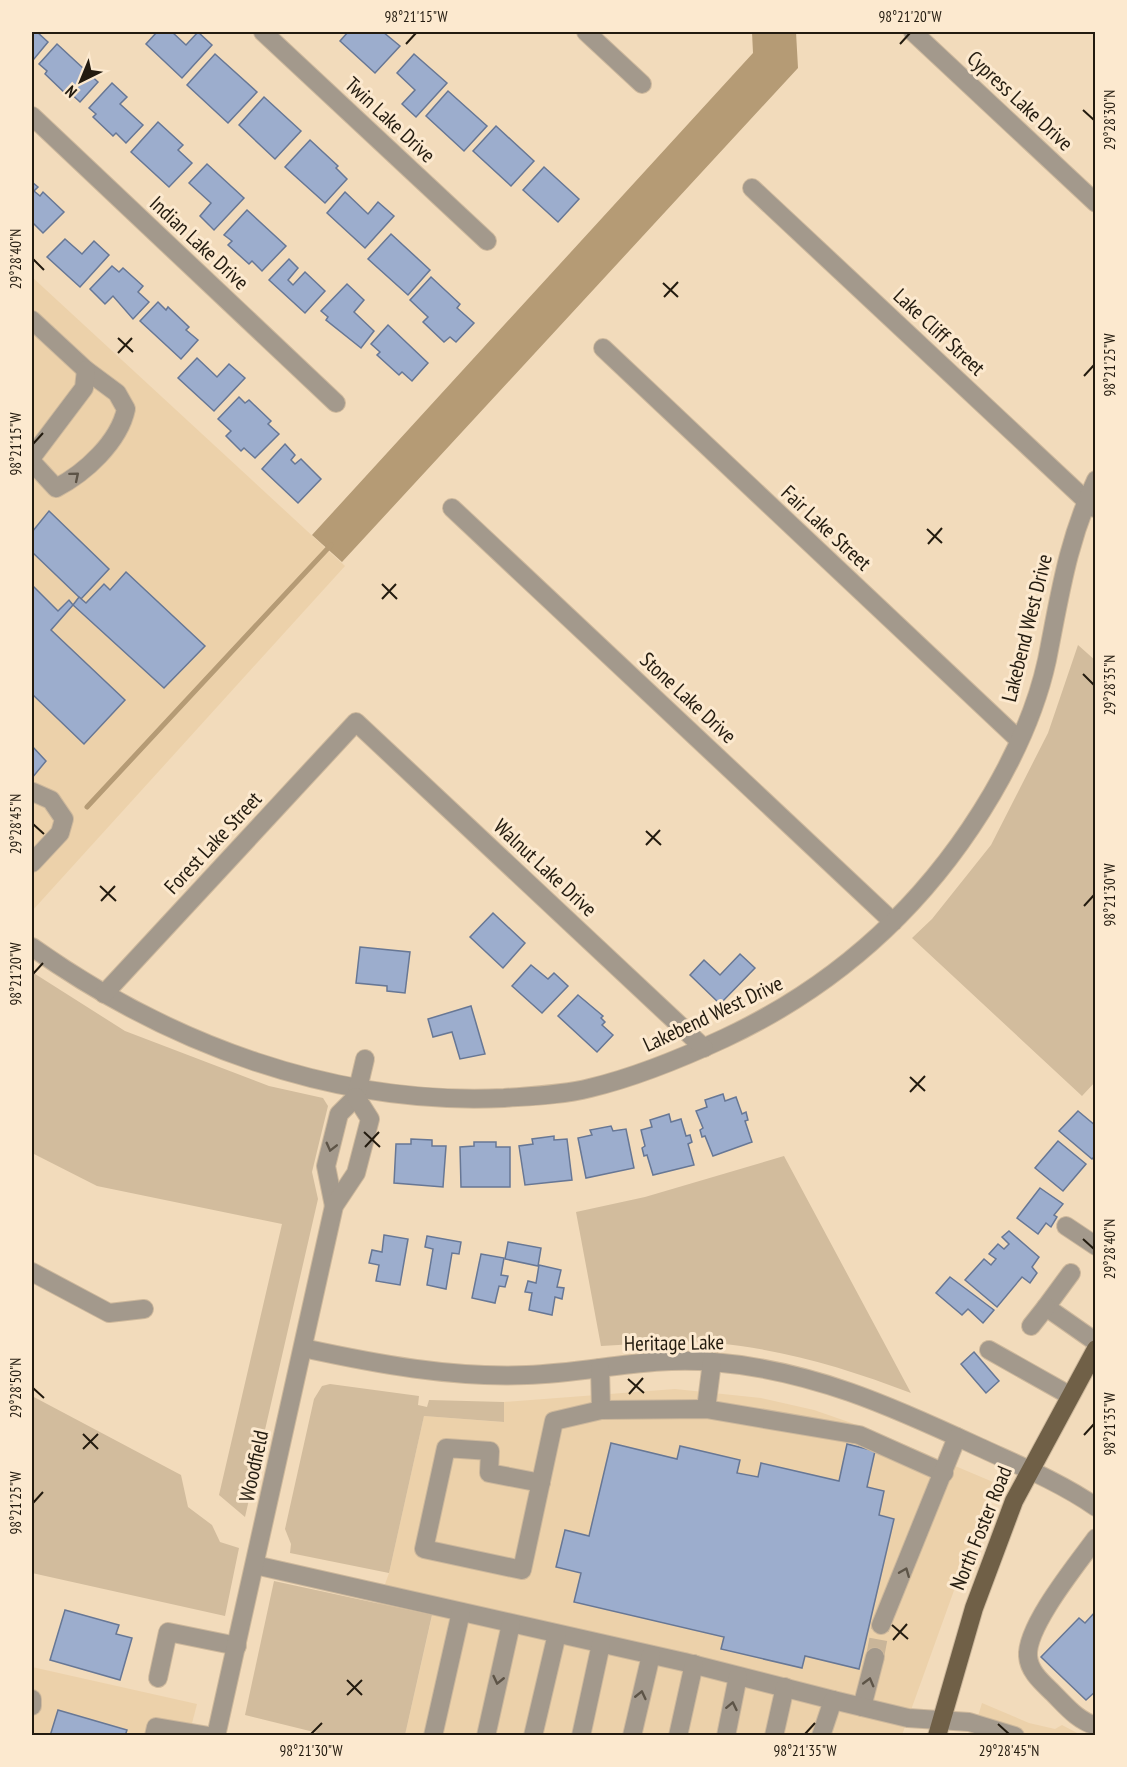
<svg xmlns="http://www.w3.org/2000/svg" width="1127" height="1767" viewBox="0 0 1127 1767" font-family="'PT Sans Narrow',sans-serif">
<style>
.built{fill:#ecd1aa}
.green{fill:#d2bc9d}
.water{fill:#b59b75}
.lines{fill:none;stroke-linecap:round;stroke-linejoin:round}
.stream{stroke:#b59b75;stroke-width:5}
.building{fill:#9cadcd;stroke:#677795;stroke-width:1.5}
.minor-tunnel{stroke:#c9b599;stroke-width:18;stroke-dasharray:18 9;stroke-linecap:butt}
.minor-casing{stroke:#cdb89c;stroke-width:20}
.major-casing{stroke:#cdb89c;stroke-width:20}
.minor{stroke:#a3998c;stroke-width:18}
.major{stroke:#706047;stroke-width:18}
.oneway{stroke:#5d5447}
.ticks{fill:none;stroke:#231b0f;stroke-width:2}
.labels{text-anchor:middle;stroke-width:6;stroke-linejoin:round;paint-order:stroke}
.street-label{font-size:21px;fill:#231b0f;stroke:#fce9cf}
.neatline{fill:none;stroke:#231b0f;stroke-width:2}
.ticks-label{font-size:15px;text-anchor:middle;fill:#231b0f}
</style>
<rect width="100%" height="100%" fill="#f2dbbb"/>
<g class="built">
<path d="M32,277l313,289 -313,345z"/>
<path d="M675,1389l86,9 53,12 49,17 130,55 -91,253h-497l27,-119 -54,-12 11,-31 35,-157 79,6 1,-20z"/>
<path d="M32,1667l165,37 -8,31 -157,1z"/>
<path d="M982,1703l47,20 26,6 7,-4 19,10 -109,1z"/>
</g>
<g class="green">
<path d="M1078,645l18,16v420l-14,15 -170,-158 20,-19 59,-74 57,-112z"/>
<path d="M32,972l93,59 144,55 54,12 5,8 -16,66 6,27 -73,318 -26,-22 63,-271 -185,-38 -65,-33z"/>
<path d="M784,1156l127,237c-78,-30 -157,-52 -241,-52 -23,1 -46,4 -69,5l-25,-134 69,-15z"/>
<path d="M330,1384l89,12 -1,9 9,2 2,-7 75,2v20l-80,-6 -35,157 -99,-20 1,-9 -6,-15 29,-130 8,-13z"/>
<path d="M32,1396l149,79 7,32 24,18 8,17 19,6 -14,68 -193,-43z"/>
<path d="M274,1581l158,34 -27,120h-79l-81,-20z"/>
</g>
<path class="water" d="M752,32h44l2,36 -456,494 -30,-27 441,-482z"/>
<g class="lines">
<path class="stream" d="M87,807l244,-262"/>
</g>
<g class="building">
<path d="M32,32h5l11,10 -14,17 -2,-2z"/>
<path d="M157,32h15l14,13 12,-13 14,13 -30,33 -36,-34z"/>
<path d="M348,32h35l17,14 -25,27 -35,-32z"/>
<path d="M57,44l41,38 -18,20 -12,-11 -2,3 -21,-20 2,-3 -8,-7z"/>
<path d="M215,54l42,38 -29,31 -41,-38z"/>
<path d="M414,54l33,29 -31,34 -14,-13 13,-14 -18,-17z"/>
<path d="M112,83l15,14 -7,7 23,21 -17,18 -10,-10 -3,3 -20,-19 3,-3 -7,-6z"/>
<path d="M448,91l39,35 -23,25 -38,-35z"/>
<path d="M264,97l37,34 -26,28 -36,-34z"/>
<path d="M158,122l25,23 -5,5 14,13 -23,24 -38,-35z"/>
<path d="M496,126l38,35 -23,25 -38,-35z"/>
<path d="M310,140l28,26 -2,2 11,11 -22,24 -40,-36z"/>
<path d="M207,164l37,34 -30,32 -14,-14 11,-13 -22,-20z"/>
<path d="M544,167l35,32 -21,23 -35,-32z"/>
<path d="M32,182l6,5 -4,4 6,5 3,-4 21,20 -21,21 -11,-11z"/>
<path d="M345,192l23,22 10,-12 16,14 -29,32 -38,-35z"/>
<path d="M247,210l39,36 -24,25 -10,-10 -3,3 -21,-19 4,-4 -8,-6z"/>
<path d="M391,234l39,36 -22,25 -40,-36z"/>
<path d="M65,239l17,15 12,-13 15,14 -29,32 -33,-30z"/>
<path d="M289,259l9,9 -10,12 5,5 12,-13 20,19 -20,22 -36,-33z"/>
<path d="M112,266l7,6 4,-4 20,18 -5,6 11,10 -16,17 -20,-23 -8,8 -15,-15z"/>
<path d="M431,277l29,27 -3,4 17,15 -18,19 -6,-5 -6,5 -21,-20 5,-5 -18,-17z"/>
<path d="M347,284l17,16 -10,12 20,19 -13,17 -35,-28 2,-3 -7,-6z"/>
<path d="M158,302l8,8 2,-3 21,20 -3,3 12,10 -17,19 -41,-38z"/>
<path d="M388,325l40,38 -16,18 -10,-9 -3,3 -22,-20 3,-3 -9,-8z"/>
<path d="M197,358l20,19 12,-13 16,14 -31,33 -36,-33z"/>
<path d="M239,397l6,6 4,-3 22,21 -3,3 11,10 -24,24 -11,-10 -3,3 -15,-15 5,-5 -13,-12z"/>
<path d="M285,444l10,11 -4,5 4,4 6,-5 20,20 -23,24 -36,-34z"/>
<path d="M49,511l60,58 -28,30 -49,-47v-20z"/>
<path d="M126,572l79,74 -41,42 -91,-83 6,-8 7,6 18,-19 6,6z"/>
<path d="M32,585l26,26 11,-11 4,5 -22,25 74,70 -41,44 -52,-50z"/>
<path d="M32,746l14,15 -14,17z"/>
<path d="M493,913l32,30 -22,25 -33,-31z"/>
<path d="M360,947l50,5 -5,41 -18,-2v-5l-31,-3z"/>
<path d="M740,954l15,14 -35,36 -30,-29 14,-15 16,15z"/>
<path d="M531,965l17,14 6,-6 14,13 -26,27 -30,-27z"/>
<path d="M578,995l25,21 -2,2 4,4 -3,3 11,10 -16,17 -39,-36z"/>
<path d="M471,1006l14,48 -25,5 -8,-27 -19,5 -5,-18z"/>
<path d="M723,1094l2,7 11,-4 6,17 4,-2 2,8 -3,1 7,21 -39,14 -8,-20 -3,1 -2,-7 3,-2 -7,-17 11,-4 -2,-7z"/>
<path d="M1078,1111l18,15v29l-4,4 -33,-28z"/>
<path d="M669,1114l2,8 10,-3 5,17 4,-1 2,7 -4,2 6,21 -41,10 -6,-20 -3,1 -2,-8 3,-2 -4,-16 11,-3 -2,-7z"/>
<path d="M611,1126l2,5 13,-2 8,39 -48,10 -8,-40 14,-3 -2,-5z"/>
<path d="M554,1136v4l13,-1 5,41 -47,5 -6,-39 14,-2 -1,-5z"/>
<path d="M411,1139l21,1v6h14l-3,41 -49,-4 2,-39h15z"/>
<path d="M1058,1141l28,23 -23,27 -28,-23z"/>
<path d="M474,1142h22v5h14v40h-49l-1,-40 14,-1z"/>
<path d="M1040,1188l23,16 -9,11 3,2 -6,10 -5,-4 -8,11 -21,-16z"/>
<path d="M1009,1231l30,26 -7,10 5,6 -7,10 -8,-6 -25,30 -32,-27 19,-21 7,6 5,-6 -7,-5 9,-10 6,5 5,-5 -7,-7z"/>
<path d="M384,1235l24,4 -8,46 -24,-4 3,-16 -10,-2 3,-13 10,2z"/>
<path d="M427,1236l34,6 -2,12 -7,-1 -6,36 -19,-4 6,-36 -8,-2z"/>
<path d="M508,1242l33,6 -3,18 -33,-7z"/>
<path d="M481,1254l23,4 -3,17 7,1 -3,11 -6,-1 -4,17 -23,-5z"/>
<path d="M539,1265l22,5 -4,17 7,1 -2,11 -7,-2 -3,18 -23,-5 3,-17 -7,-1 3,-11 8,2z"/>
<path d="M950,1277l44,33 -11,13 -15,-14 -6,6 -26,-22z"/>
<path d="M974,1352l25,29 -13,12 -25,-29z"/>
<path d="M611,1443l66,16 3,-13 60,14 -3,13 21,4 3,-14 78,18 8,-37 28,7 -8,36 17,4 -5,24 15,4 -35,150 -54,-13 -3,12 -81,-19 3,-12 -150,-35 7,-29 -25,-6 9,-37 24,6z"/>
<path d="M65,1610l54,15 -3,9 16,4 -12,42 -70,-20z"/>
<path d="M1096,1611v80l-10,9 -45,-43 38,-39 6,5z"/>
<path d="M58,1710l69,20 -2,6h-75z"/>
</g>
<g class="lines">
<path class="minor-tunnel" d="M875,1657l6,-32"/>
<g class="minor-casing">
<g id="minor">
<path d="M263,32l224,209"/>
<path d="M586,32l56,52"/>
<path d="M913,32l183,171"/>
<path d="M32,116l304,287"/>
<path d="M752,188l342,320"/>
<path d="M32,320l54,50 31,23 9,16c-7,33 -41,64 -70,79l-24,-26"/>
<path d="M603,348l416,392"/>
<path d="M32,457l52,-69 2,-18"/>
<path d="M452,508l441,414"/>
<path d="M32,793l1,-1 18,8 13,19 -4,14 -28,30"/>
<path d="M32,947c137,97 302,159 472,151 28,-2 58,-3 86,-10 46,-11 92,-30 135,-50 115,-54 203,-135 267,-244 24,-41 45,-88 55,-134 13,-65 20,-118 49,-180"/>
<path d="M104,994l252,-272 348,326"/>
<path d="M356,1097l9,-38"/>
<path d="M334,1206l-8,-40 13,-52 17,-17"/>
<path d="M1066,1226l30,20"/>
<path d="M32,1272l77,41 35,-4"/>
<path d="M1071,1273l-25,34 50,35"/>
<path d="M1031,1326l15,-19"/>
<path d="M303,1348c74,16 148,30 224,27 62,-2 123,-19 186,-13 98,8 178,44 266,85 39,18 81,35 117,60"/>
<path d="M989,1350l80,45"/>
<path d="M600,1368l1,42"/>
<path d="M706,1409l6,-47"/>
<path d="M541,1483l-52,-10 1,-22 -44,-3 -22,101 98,21 32,-149 47,-11 105,-1 153,26 85,38"/>
<path d="M1096,1538c-18,25 -70,88 -68,118 1,16 15,27 25,37 14,14 24,27 43,33"/>
<path d="M255,1565l429,97 149,38"/>
<path d="M881,1625l76,-188"/>
<path d="M158,1678l10,-46 69,14"/>
<path d="M32,1699v7"/>
<path d="M862,1707l13,-50"/>
<path d="M154,1736l2,-9 53,9"/>
<path d="M216,1736l118,-530 22,-33 14,-54 -14,-22"/>
<path d="M433,1736l28,-124"/>
<path d="M486,1736l25,-112"/>
<path d="M533,1736l24,-102"/>
<path d="M581,1736l20,-92"/>
<path d="M632,1736l19,-81"/>
<path d="M678,1736l16,-72"/>
<path d="M726,1736l12,-60"/>
<path d="M774,1736l11,-49"/>
<path d="M821,1736l12,-36 75,18 61,4 46,14"/>
</g>
</g>
<g class="major-casing">
<path id="major" d="M937,1736l37,-128 40,-107 82,-152"/>
</g>
<use href="#minor" class="minor"/>
<use href="#major" class="major"/>
</g>
<defs><path id="oneway-chevron" d="M-2-3.5L2.5 0L-2 3.5" fill="none" stroke-width="1.6" stroke-linecap="round" stroke-linejoin="round" transform="scale(1.5)"/></defs>
<g class="oneway">
<use href="#oneway-chevron" transform="translate(75 476) rotate(-40)"/>
<use href="#oneway-chevron" transform="translate(331 1147) rotate(104)"/>
<use href="#oneway-chevron" transform="translate(905 1572) rotate(-68)"/>
<use href="#oneway-chevron" transform="translate(498 1680) rotate(103)"/>
<use href="#oneway-chevron" transform="translate(869 1682) rotate(-75)"/>
<use href="#oneway-chevron" transform="translate(641 1695) rotate(-77)"/>
<use href="#oneway-chevron" transform="translate(732 1706) rotate(-78)"/>
</g>
<path class="ticks" d="M406,44l10,-11M900,44l10,-11M1083,110l11,10M33,259l11,11M663,283l15,14M664,297l14,-15M118,338l15,14M118,353l14,-15M1084,376l10,-11M33,444l10,-11M927,529l15,14M928,544l14,-16M382,584l15,15M382,599l14,-15M1083,674l11,11M33,824l11,10M646,831l15,14M646,845l14,-15M100,886l16,15M101,901l14,-15M1084,906l10,-11M33,974l10,-11M910,1077l15,14M910,1092l15,-16M364,1132l16,15M365,1147l14,-15M1083,1239l11,10M628,1379l16,14M33,1388l11,10M629,1394l14,-16M83,1434l15,15M1084,1435l10,-11M83,1449l15,-15M33,1503l10,-11M892,1625l16,14M893,1640l14,-16M347,1680l15,15M347,1695l15,-15M998,1724l11,10M311,1734l11,-11M805,1734l10,-11"/>
<g class="labels">
<g class="street-label">
<text transform="translate(1020 101) rotate(43)" y="7">Cypress Lake Drive</text>
<text transform="translate(390 120) rotate(43)" y="7">Twin Lake Drive</text>
<text transform="translate(199 243) rotate(43)" y="7">Indian Lake Drive</text>
<text transform="translate(939 332) rotate(43)" y="7">Lake Cliff Street</text>
<text transform="translate(826 528) rotate(43)" y="7">Fair Lake Street</text>
<text transform="translate(1027 628) rotate(-76)" y="7">Lakebend West Drive</text>
<text transform="translate(688 698) rotate(43)" y="7">Stone Lake Drive</text>
<text transform="translate(213 843) rotate(-47)" y="7">Forest Lake Street</text>
<text transform="translate(545 868) rotate(43)" y="7">Walnut Lake Drive</text>
<text transform="translate(713 1014) rotate(-25)" y="7">Lakebend West Drive</text>
<text transform="translate(674 1343) rotate(-1)" y="7">Heritage Lake</text>
<text transform="translate(254 1466) rotate(-78)" y="7">Woodfield</text>
<text transform="translate(981 1528) rotate(-68)" y="7">North Foster Road</text>
</g>
</g>
<rect width="1127" height="1767" fill="none" stroke="#fce9cf" stroke-width="66"/>
<g transform="translate(81 81) rotate(223)" stroke="#fce9cf" stroke-width="4.5" paint-order="stroke">
<path d="M0-4.5L10 22L0 15L-10 22Z" fill="#231b0f"/>
<text y="-9" font-size="16" font-weight="bold" text-anchor="middle" fill="#231b0f">N</text>
</g>
<rect x="33" y="33" width="1061" height="1701" class="neatline"/>
<g class="ticks-label">
<text x="416" y="22">98°21'15"W</text>
<text x="910" y="22">98°21'20"W</text>
<text transform="translate(1110 120) rotate(-90)" y="5">29°28'30"N</text>
<text transform="translate(16 259) rotate(-90)" y="5">29°28'40"N</text>
<text transform="translate(1110 365) rotate(-90)" y="5">98°21'25"W</text>
<text transform="translate(16 444) rotate(-90)" y="5">98°21'15"W</text>
<text transform="translate(1110 685) rotate(-90)" y="5">29°28'35"N</text>
<text transform="translate(16 824) rotate(-90)" y="5">29°28'45"N</text>
<text transform="translate(1110 895) rotate(-90)" y="5">98°21'30"W</text>
<text transform="translate(16 974) rotate(-90)" y="5">98°21'20"W</text>
<text transform="translate(1110 1249) rotate(-90)" y="5">29°28'40"N</text>
<text transform="translate(16 1388) rotate(-90)" y="5">29°28'50"N</text>
<text transform="translate(1110 1424) rotate(-90)" y="5">98°21'35"W</text>
<text transform="translate(16 1503) rotate(-90)" y="5">98°21'25"W</text>
<text x="311" y="1756">98°21'30"W</text>
<text x="805" y="1756">98°21'35"W</text>
<text x="1009" y="1756">29°28'45"N</text>
</g>
</svg>
